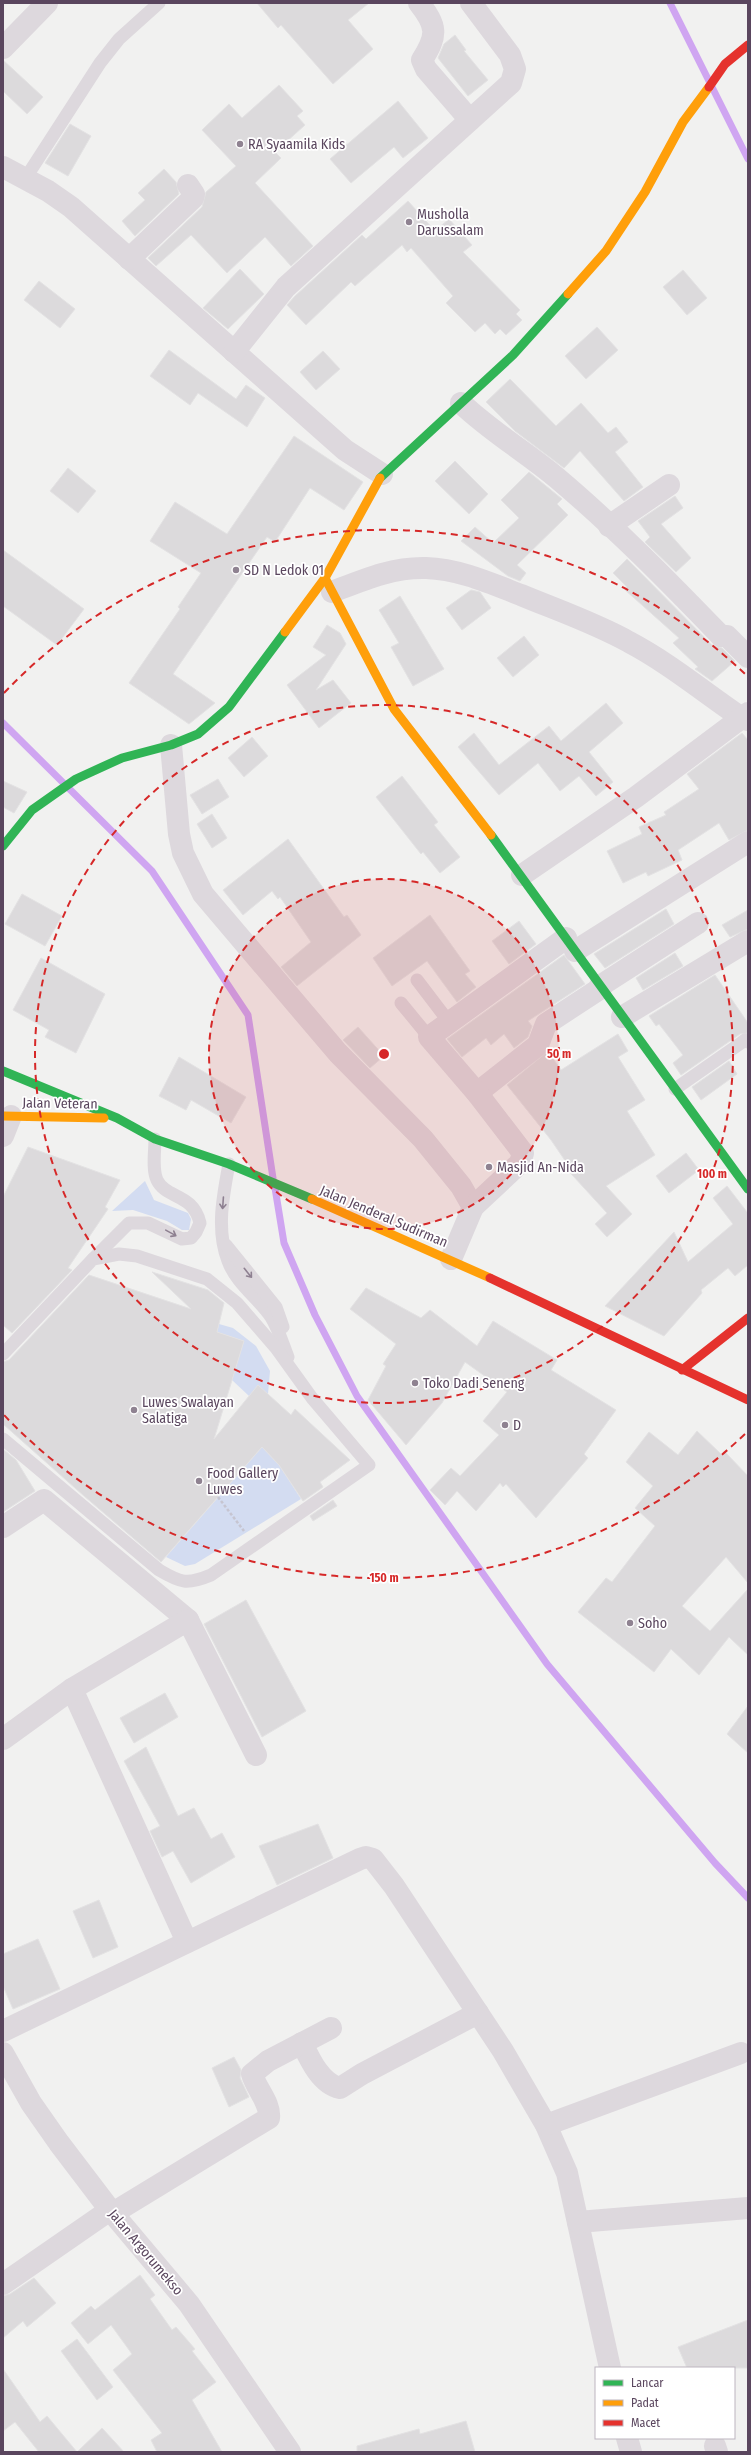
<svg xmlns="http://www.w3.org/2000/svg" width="751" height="2455" viewBox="0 0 751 2455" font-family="'Fira Sans Condensed',sans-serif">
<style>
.green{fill:#d3dcf1}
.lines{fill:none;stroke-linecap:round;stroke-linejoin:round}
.stream{stroke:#cfa5f1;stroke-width:7}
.building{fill:#dcdadc;stroke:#e3e2e3}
.path{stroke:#c6c5d1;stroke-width:2.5;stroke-dasharray:3 2;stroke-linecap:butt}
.lane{stroke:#ddd8dd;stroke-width:13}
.street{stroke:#ddd8dd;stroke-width:22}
.fast{stroke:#30b455;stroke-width:9}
.slow{stroke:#ff9f0a;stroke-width:9}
.jam{stroke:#e5322d;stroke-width:9}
.oneway{stroke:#8e8091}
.ring{fill:none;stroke:#d62828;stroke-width:2;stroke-dasharray:7 5}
.poi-dot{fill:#8f8291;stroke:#fff;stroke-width:1.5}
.labels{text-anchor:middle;stroke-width:3.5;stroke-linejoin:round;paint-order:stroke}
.poi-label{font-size:14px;fill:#5a465e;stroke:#fff;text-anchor:start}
.street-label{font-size:14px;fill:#5a465e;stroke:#fff}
.centre{fill:#d62828;stroke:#fff;stroke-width:2}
.ring-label{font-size:12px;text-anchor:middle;font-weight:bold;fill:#d62828;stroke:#fff;stroke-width:3.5;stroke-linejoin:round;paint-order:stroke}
</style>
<rect width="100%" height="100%" fill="#f1f1f0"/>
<g class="green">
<path d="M145,1181l9,19 34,13 3,6 -2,11h-7l-15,-9 -34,-11 -21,1z"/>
<path d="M219,1324l14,4 23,18 14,25 -2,23 -19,2 -17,-16 12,-39 -27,-9z"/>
<path d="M262,1447l17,18 22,34 -106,65 -10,2 -19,-9z"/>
</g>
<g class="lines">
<g class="stream">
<path d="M670,3l78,156"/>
<path d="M3,723l149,148 96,144 25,163"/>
<path d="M275,1188l9,55 31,72 42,81 190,268 168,199 33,35"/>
</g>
</g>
<g class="building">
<path d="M257,3h112l-21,17 25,29 -40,35 -52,-59 -3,3z"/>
<path d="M455,35l11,15 -2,1 24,29 -20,16 -30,-38 6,-14z"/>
<path d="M3,60l40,37 -16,17 -24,-23z"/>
<path d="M279,85l24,26 -6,5 8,9 -30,27 6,6 -26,25 58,63 -22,20 -26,-29 -38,36 -36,-38 -35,31 -8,-8 54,-51 4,-15 30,-26 -34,-36 27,-26 13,14z"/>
<path d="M398,101l30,37 -25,20 -9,-11 -43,36 -21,-24z"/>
<path d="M70,124l21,12 -23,40 -23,-13z"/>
<path d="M164,169l12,13 3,12 -44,42 -13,-15 23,-21 -7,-7z"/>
<path d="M408,201l27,30 14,-12 23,26 -9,7 57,58 -4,4 6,6 -16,15 -6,-6 -5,5 -10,-11 -10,9 -29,-29 7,-7 -42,-48 -4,4 -5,-7 -47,41 -4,-4 -45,43 -19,-20 8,-9 67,-61 4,4z"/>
<path d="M240,269l24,25 -36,35 -25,-21z"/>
<path d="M683,270l24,28 -20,17 -24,-28z"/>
<path d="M39,281l36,28 -15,19 -36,-28z"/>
<path d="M597,327l21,23 -32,29 -21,-23z"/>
<path d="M169,350l67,49 10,-14 19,13 -18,29 -49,-34 -8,12 -40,-29z"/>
<path d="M323,351l17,18 -24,21 -16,-18z"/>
<path d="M510,379l46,47 25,-23 27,30 8,-6 12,15 -13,10 28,35 -19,14 -44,-50 -16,17 -49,-37 -29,-29z"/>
<path d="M294,436l69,46 -19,28 -34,-22 -35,54 -8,-5 -94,137 42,29 -26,21 -60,-41 51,-74 -2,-2 23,-34 -51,-32 25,-39 52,32z"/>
<path d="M455,461l33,33 -19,20 -34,-33z"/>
<path d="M68,468l28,23 -18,22 -28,-22z"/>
<path d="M529,472l33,27 -5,5 11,11 -51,50 9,8 -6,8 -12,-5 -47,-35 14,-14 18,16 26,-25 -18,-18z"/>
<path d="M675,496l8,12 -22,16 30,34 -15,14 -31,-30 5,-5 -12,-16z"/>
<path d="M3,550l81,59 -27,36 -54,-39z"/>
<path d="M627,559l85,86 10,3 13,13 -23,20 -17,-12 3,-2 -25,-24 6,-5 -55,-49 3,-2 -14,-14z"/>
<path d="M471,590l9,2 11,16 -29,22 -16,-22z"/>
<path d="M400,596l44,73 -31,17 -22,-39 8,-4 -20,-33z"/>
<path d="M327,625l13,8 6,11 -30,46 17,-10 18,23 -32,25 -32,-43 39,-30 -13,-8z"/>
<path d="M524,636l15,19 -26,22 -16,-19z"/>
<path d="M606,703l17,20 -34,29 24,30 -17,14 -17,-20 -19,15 -22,-28 -39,32 -41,-48 16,-14 25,32 50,-39 12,15z"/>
<path d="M742,733l6,7v90l-19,10 -10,-17 -41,27 4,10 -34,16 -2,-4 -23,11 -16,-32 35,-17 -3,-7 27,-12 -2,-3 35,-23 -12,-15z"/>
<path d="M252,737l16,19 -24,21 -16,-19z"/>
<path d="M402,776l36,46 -4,3 26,32 -20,16 -17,-21 -2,2 -45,-57z"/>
<path d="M218,779l11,18 -27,17 -12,-19z"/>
<path d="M3,781l24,11 -13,21 -11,-6z"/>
<path d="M212,814l15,24 -15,10 -15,-24z"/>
<path d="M288,839l56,78 3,-2 14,20 -64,51 -16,-19 30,-25 -31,-45 -2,2 -6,-8 -29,24 -20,-25z"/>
<path d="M22,894l40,22 -17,30 -40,-22z"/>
<path d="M666,909l8,15 -69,44 -11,-14z"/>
<path d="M748,910v19l-18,8 -8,-12z"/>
<path d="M430,915l40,56 -5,3 11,13 -19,15 -30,-41 -35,25 -19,-28z"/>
<path d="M519,921l17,23 -27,20 -17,-23z"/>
<path d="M675,953l8,13 -40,24 -7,-12z"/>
<path d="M564,955l21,29 -57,37 4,5 -4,11 -14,11 -10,-14 -13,11 -5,-7 -24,19 -15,-18z"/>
<path d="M41,958l64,36 -29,59 -31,-16 4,-7 -36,-20z"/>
<path d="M715,975l33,48v10l-8,1 -59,41 -8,-12 10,-8 -24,-31 -3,2 -7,-10z"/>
<path d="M358,1027l26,29 -14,12 -27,-28z"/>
<path d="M618,1034l10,17 -10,6 27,43 -18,11 28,44 -49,31 26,28 -25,23 -12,-13 12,-11 -44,-48 3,-3 -15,-22 -44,-55 41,-34 13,19z"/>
<path d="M179,1057l67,40 -15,26 -40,-23 -5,10 -27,-14z"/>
<path d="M729,1061l8,13 -36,26 -9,-13z"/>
<path d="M28,1147l92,33 -15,27 3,2 -40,59 4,2 -60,63 -9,-8v-128z"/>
<path d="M686,1153l13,17 -30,23 -13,-17z"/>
<path d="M727,1186l20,26 1,-1v54l-13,11 -7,-8 -27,22 1,3 -38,43 -59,-30 69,-74 14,30 45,-38 -20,-26z"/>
<path d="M152,1272l56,18 16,13 -7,29 27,9 -30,98 44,-54 33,30 4,-6 55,51 -30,22 3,5 -20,14 -24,-36 -17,-18 -101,115 -77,-66 -81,-72v-62l6,-2 80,-85 102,34z"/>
<path d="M366,1288l55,30 9,-8 47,36 16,-25 64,39 -6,10 65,40 -32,44 4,4 -52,60 -30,-34 -3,3 -3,-4 -24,28 -19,-20 -12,14 -15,-15 21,-22 9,8 39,-41 -16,-14 24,-29 -42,-30 -23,41 -36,42 -38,-45 18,-34 -3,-2 13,-20 -46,-35z"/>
<path d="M697,1431l25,24 3,-3 23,24v107l-22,-26 -44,49 28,25 38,-42v66l-19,-18 -30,38 -28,-26 -17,23 -76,-60 28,-34 6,4 43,-56 -20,-18 18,-22 -27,-24 23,-30 29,23z"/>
<path d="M3,1449l13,11 19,31 -32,21z"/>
<path d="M333,1500l4,6 -24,15 -3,-5z"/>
<path d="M246,1600l60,111 -44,26 -58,-113z"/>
<path d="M165,1693l13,24 -44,26 -14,-25z"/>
<path d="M748,1706v47l-21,-19z"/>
<path d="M146,1747l32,69 16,-8 17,31 11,-6 13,24 -44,26 -18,-32 -11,6 -1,-2 -11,-24 10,-5 -36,-65z"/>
<path d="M318,1824l15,34 -56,27 -18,-39z"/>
<path d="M99,1900l19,47 -25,11 -20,-47z"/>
<path d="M38,1939l22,50 -47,20 -10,-23v-32z"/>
<path d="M234,2057l7,13 -1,8 9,19 -20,10 -17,-39z"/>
<path d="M140,2275l15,20 -5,4 22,31 4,-3 19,22 -3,2 24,31 -24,18 30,52h-65l-6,-12 11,-7 -49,-63 19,-16 -21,-29 -23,19 -17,-21 20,-17 4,4z"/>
<path d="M34,2278l22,25 -29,24 -4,-6 -20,17v-42l7,-2z"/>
<path d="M748,2320v48h-61l-9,-21z"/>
<path d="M77,2339l36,48 -16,13 -36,-49z"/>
<path d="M3,2369l37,53 7,-6 30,36 25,-24 22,24h-85l-24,-30 -12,9z"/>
<path d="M466,2421l9,31h-118v-6l62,-17 1,5z"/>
</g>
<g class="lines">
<path class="path" d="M218,1497l26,34"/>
<g class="lane">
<path d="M25,179l75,-116 19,-24 40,-36"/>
<path d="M417,980l32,42"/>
<path d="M401,1003l28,34"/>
<path d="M675,1089l66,-46 4,-3 3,2"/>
<path d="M229,1164c-6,32 -13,66 -1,97 8,22 30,37 43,56 7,11 12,27 17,40"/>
<path d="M226,1245l50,62 7,20"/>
<path d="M93,1259l36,-36h19l34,16 9,-1 5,-6 4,-9c-7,-30 -34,-24 -43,-43 -5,-10 -2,-30 -2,-41"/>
<path d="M3,1354l90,-95 26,-5 18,2 70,23 30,24 39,45 36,50 57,67 -158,110c-24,10 -30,8 -52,-5l-156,-131"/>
</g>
<g class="street">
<path d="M419,3c18,23 19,32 3,57l4,9 44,51"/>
<path d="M3,48l44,-45"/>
<path d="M3,167l45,24 23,16 274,243 37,24"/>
<path d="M129,259l64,-61 1,-4 -6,-9"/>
<path d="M234,352l52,-65 225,-204 4,-14 -5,-14 -39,-52"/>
<path d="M461,403c29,28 65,49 96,75 58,49 111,103 164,158h6l21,21"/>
<path d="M609,526l60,-41"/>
<path d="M332,592c31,-12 60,-25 94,-24 33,1 64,15 95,27 36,15 74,28 108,47 40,21 76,51 113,76l6,2"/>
<path d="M171,745l8,89 4,19 20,41 135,159 85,86 38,47 12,21 -22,52"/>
<path d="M522,875l114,-78 112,-84"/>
<path d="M575,951l173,-109"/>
<path d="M600,986l98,-63"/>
<path d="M622,1017l126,-76"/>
<path d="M477,1093l61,-48 8,-21 55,-36"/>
<path d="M3,1136l8,-20"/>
<path d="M473,1207l47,-44 3,-10 -46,-60 -48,-56 137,-99"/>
<path d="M3,1527l41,-27 144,120"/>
<path d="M72,1689l115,253"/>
<path d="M3,1739l69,-50 116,-69 68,135"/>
<path d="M3,2031l357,-172 6,-2 7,2 21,27 109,165 43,74 21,48 43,195"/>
<path d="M302,2043c8,17 19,41 38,45l22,-14 116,-61"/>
<path d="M3,2053l28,50 28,40 51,67 79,94 101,148"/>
<path d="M546,2125l195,-72"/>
<path d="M113,2213l156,-95c2,-15 -13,-29 -17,-44l16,-13 63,-33"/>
<path d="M578,2222l170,-14"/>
<path d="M3,2284l107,-74"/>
<path d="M627,2438l4,14"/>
<path d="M715,2446l2,6"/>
</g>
<g class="fast">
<path d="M380,478l133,-123 55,-61"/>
<path d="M491,835l257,354"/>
<path d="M3,846l29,-36 44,-31 46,-21 49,-13 27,-11 31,-27 56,-75"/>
<path d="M3,1071l114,47 38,21 74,25 83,35"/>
</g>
<g class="slow">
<path d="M568,294l38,-43 39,-59 38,-70 26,-35"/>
<path d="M325,578l69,131 97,126"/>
<path d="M285,632l40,-54 55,-100"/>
<path d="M3,1116l101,2"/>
<path d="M312,1199l178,79"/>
</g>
<g class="jam">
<path d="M709,87l16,-23 23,-19"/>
<path d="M490,1278l258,122"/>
<path d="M682,1370l66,-52"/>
</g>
</g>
<defs><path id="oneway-shaft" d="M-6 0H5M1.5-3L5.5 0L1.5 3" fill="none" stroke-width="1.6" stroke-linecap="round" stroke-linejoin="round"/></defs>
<g class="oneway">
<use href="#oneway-shaft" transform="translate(223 1203) rotate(94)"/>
<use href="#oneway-shaft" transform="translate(171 1233) rotate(29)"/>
<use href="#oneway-shaft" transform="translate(248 1273) rotate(51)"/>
</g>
<circle cx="384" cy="1054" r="175" fill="#d62828" fill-opacity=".12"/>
<g class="ring">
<circle cx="384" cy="1054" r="175"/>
<circle cx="384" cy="1054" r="349"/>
<path d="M745 1434A524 524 0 0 1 4 1415M4 693A524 524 0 0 1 745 674"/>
</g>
<g class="poi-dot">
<circle cx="240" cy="144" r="4"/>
<circle cx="409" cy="222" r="4"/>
<circle cx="236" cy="570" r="4"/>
<circle cx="489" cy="1167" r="4"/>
<circle cx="415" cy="1383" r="4"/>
<circle cx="134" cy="1410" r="4"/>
<circle cx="505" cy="1425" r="4"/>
<circle cx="199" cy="1481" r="4"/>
<circle cx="630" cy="1623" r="4"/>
</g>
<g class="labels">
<g class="poi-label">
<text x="248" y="149">RA Syaamila Kids</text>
<text x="417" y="219">Musholla<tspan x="417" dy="16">Darussalam</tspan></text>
<text x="244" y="575">SD N Ledok 01</text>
<text x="497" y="1172">Masjid An-Nida</text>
<text x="423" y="1388">Toko Dadi Seneng</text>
<text x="142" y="1407">Luwes Swalayan<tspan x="142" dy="16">Salatiga</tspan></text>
<text x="513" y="1430">D</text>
<text x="207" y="1478">Food Gallery<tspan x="207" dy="16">Luwes</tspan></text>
<text x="638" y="1628">Soho</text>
</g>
<g class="street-label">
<text transform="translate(60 1103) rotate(1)" y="5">Jalan Veteran</text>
<text transform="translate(384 1216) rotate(23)" y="5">Jalan Jenderal Sudirman</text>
<text transform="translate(146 2252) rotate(50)" y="5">Jalan Argorumekso</text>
</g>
</g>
<circle cx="384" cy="1054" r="6" class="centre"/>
<g class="ring-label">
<text x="559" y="1058">50 m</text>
<text x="712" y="1178">100 m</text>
<text x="384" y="1582">150 m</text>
</g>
<rect width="751" height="2455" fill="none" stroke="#5a465e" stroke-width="8"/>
<rect x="595" y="2367" width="140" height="72" fill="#ffffff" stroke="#bdb5bf"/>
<rect x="603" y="2380" width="20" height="6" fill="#30b455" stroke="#bdb5bf"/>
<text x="631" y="2387" font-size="12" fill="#5a465e">Lancar</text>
<rect x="603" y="2400" width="20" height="6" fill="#ff9f0a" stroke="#bdb5bf"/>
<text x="631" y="2407" font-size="12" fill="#5a465e">Padat</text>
<rect x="603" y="2420" width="20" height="6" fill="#e5322d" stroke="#bdb5bf"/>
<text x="631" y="2427" font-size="12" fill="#5a465e">Macet</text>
</svg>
